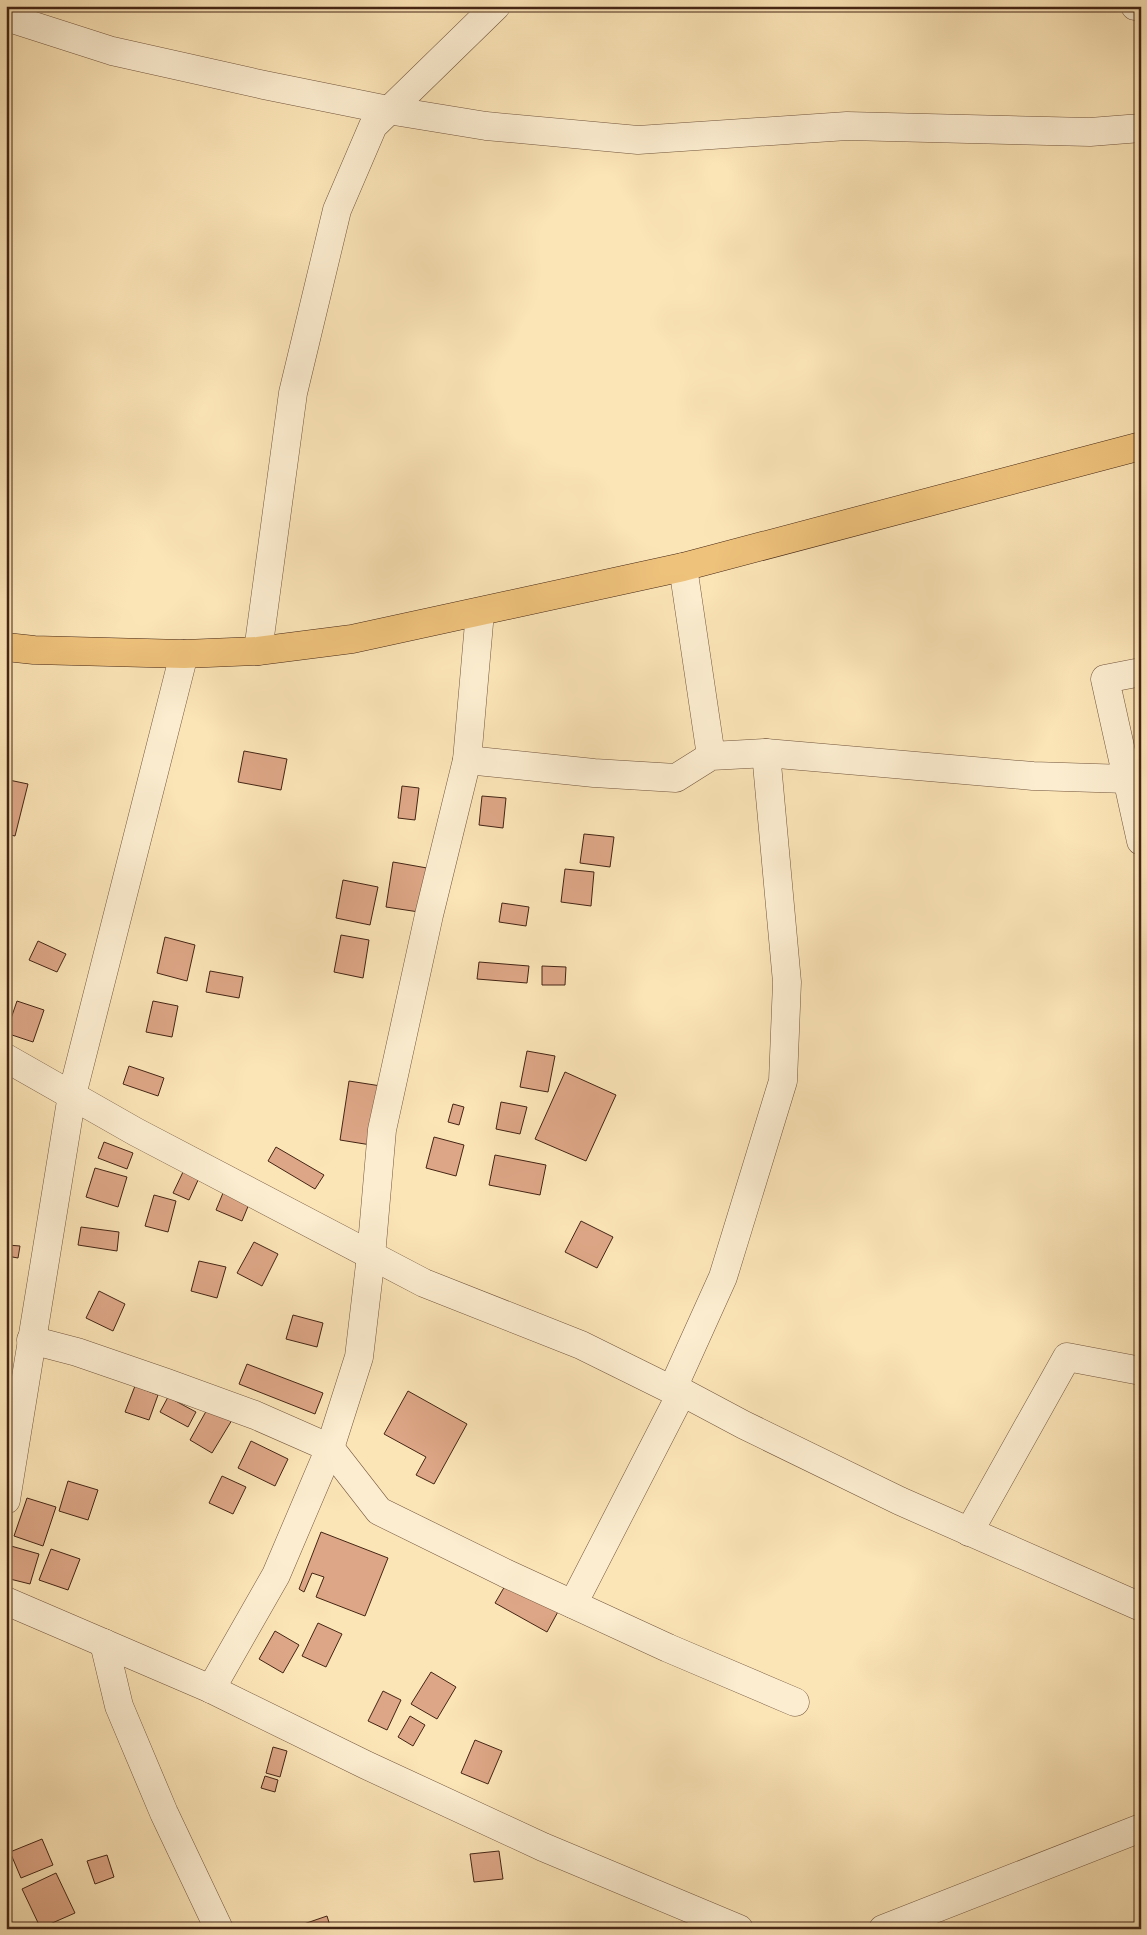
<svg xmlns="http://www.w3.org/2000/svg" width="1147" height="1935" viewBox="0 0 1147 1935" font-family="'Libre Caslon Text',serif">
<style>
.building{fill:#dda686;stroke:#442514}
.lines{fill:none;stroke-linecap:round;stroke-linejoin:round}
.minor-casing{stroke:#72553c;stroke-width:29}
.major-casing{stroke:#442514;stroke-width:29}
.minor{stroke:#fcedd0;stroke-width:28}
.major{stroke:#eec27b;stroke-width:28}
</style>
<rect width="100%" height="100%" fill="#fbe4b6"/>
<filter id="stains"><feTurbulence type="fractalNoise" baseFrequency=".004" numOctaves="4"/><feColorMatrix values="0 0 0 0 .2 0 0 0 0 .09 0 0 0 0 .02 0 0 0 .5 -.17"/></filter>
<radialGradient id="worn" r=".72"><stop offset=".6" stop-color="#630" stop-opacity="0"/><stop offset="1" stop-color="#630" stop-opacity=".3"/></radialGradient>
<g class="building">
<path d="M244,751l43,8 -6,31 -43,-8z"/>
<path d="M9,780l19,4 -13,52 -9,-2v-45z"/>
<path d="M402,786l17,2 -4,32 -17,-2z"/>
<path d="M482,796l24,2 -3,30 -24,-3z"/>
<path d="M584,834l30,3 -4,30 -30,-4z"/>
<path d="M393,862l34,6 -8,44 -33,-5z"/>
<path d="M565,869l29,3 -3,34 -30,-4z"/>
<path d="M343,880l35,7 -8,38 -34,-7z"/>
<path d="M502,903l27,4 -3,19 -27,-4z"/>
<path d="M341,935l28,5 -6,38 -29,-6z"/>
<path d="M165,937l30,8 -8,36 -30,-8z"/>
<path d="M38,941l28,13 -9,18 -28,-12z"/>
<path d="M479,962l50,4 -2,17 -50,-4z"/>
<path d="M542,966l24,1 -1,18h-23z"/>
<path d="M210,971l33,6 -4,21 -33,-6z"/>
<path d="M17,1001l27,9 -11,32 -27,-9z"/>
<path d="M153,1001l25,5 -6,31 -26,-5z"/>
<path d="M527,1051l28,5 -7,36 -28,-5z"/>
<path d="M129,1066l35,12 -6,18 -35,-12z"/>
<path d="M565,1072l51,23 -30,66 -51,-22z"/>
<path d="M349,1081l32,5 -10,59 -31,-5z"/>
<path d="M501,1102l26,5 -7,27 -24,-5z"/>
<path d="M453,1104l11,3 -5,18 -11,-3z"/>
<path d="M434,1137l30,8 -8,31 -30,-8z"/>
<path d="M104,1142l29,11 -6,16 -29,-11z"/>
<path d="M276,1147l48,28 -9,14 -47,-28z"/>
<path d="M495,1155l51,10 -6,30 -51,-10z"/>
<path d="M95,1168l32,9 -9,30 -32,-10z"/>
<path d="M183,1172l16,6 -10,22 -16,-7z"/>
<path d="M223,1193l26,11 -7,17 -26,-11z"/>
<path d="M154,1195l22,6 -8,31 -23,-6z"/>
<path d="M581,1221l32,16 -16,31 -32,-16z"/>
<path d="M81,1227l38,5 -2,19 -39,-6z"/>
<path d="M254,1242l24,12 -16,32 -25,-13z"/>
<path d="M8,1245l12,1 -2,12 -11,-2z"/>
<path d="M199,1261l27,6 -9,31 -26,-7z"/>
<path d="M99,1291l26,13 -12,27 -27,-13z"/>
<path d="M293,1315l30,8 -6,24 -31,-8z"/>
<path d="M247,1364l76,29 -8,21 -76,-30z"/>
<path d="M135,1386l23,9 -9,25 -24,-8z"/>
<path d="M408,1391l59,33 -33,60 -18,-9 10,-18 -42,-23z"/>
<path d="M168,1397l28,15 -8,15 -28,-15z"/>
<path d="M209,1406l23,14 -20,33 -22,-13z"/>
<path d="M251,1441l37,18 -13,27 -37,-18z"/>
<path d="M222,1476l24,11 -13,27 -24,-11z"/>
<path d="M68,1481l30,9 -10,30 -29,-9z"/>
<path d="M27,1498l29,9 -13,39 -29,-10z"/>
<path d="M321,1532l67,26 -23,58 -49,-19 8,-20 -12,-4 -8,19 -5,-3z"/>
<path d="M11,1546l28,8 -9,30 -24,-6v-15z"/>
<path d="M51,1549l29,10 -12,31 -29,-10z"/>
<path d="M509,1579l51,29 -13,24 -52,-29z"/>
<path d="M318,1623l24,11 -16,33 -24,-11z"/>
<path d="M275,1631l24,14 -16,28 -24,-14z"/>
<path d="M431,1672l25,15 -19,32 -26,-15z"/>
<path d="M383,1691l18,9 -14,30 -19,-9z"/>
<path d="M410,1716l15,9 -12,21 -15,-9z"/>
<path d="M475,1740l27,11 -14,33 -27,-11z"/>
<path d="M273,1747l14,4 -7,26 -14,-4z"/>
<path d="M265,1776l13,4 -3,12 -14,-4z"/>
<path d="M42,1839l11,26 -32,13 -11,-26z"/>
<path d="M499,1851l4,28 -29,3 -4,-28z"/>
<path d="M107,1855l7,22 -19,7 -8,-23z"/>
<path d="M56,1873l19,40 -25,11 2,5h-11l-19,-40z"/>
<path d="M327,1916l4,13h-39v-1z"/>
</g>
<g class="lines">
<g class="minor-casing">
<g id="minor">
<path d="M1135,6l6,1"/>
<path d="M6,17l106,34 152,34 124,25 98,16 152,14 209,-14 243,6 51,-4"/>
<path d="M683,567l28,189"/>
<path d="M258,651l35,-258 44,-183 36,-84 123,-120"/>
<path d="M1141,672l-36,7 36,162"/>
<path d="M467,760l127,13 82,5 35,-22 55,-3 267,23 94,3"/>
<path d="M6,1058l130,74 288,151 157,62 91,45 10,2 62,33 156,76 241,106"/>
<path d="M31,1340l46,12 90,31 88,32 75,33 49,63 126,62 163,75 127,54"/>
<path d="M672,1390l51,-113 60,-196 4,-99 -21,-229"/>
<path d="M6,1500l66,-405 112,-441"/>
<path d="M969,1532l98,-175 74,14"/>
<path d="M6,1601l205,88 155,76 177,82 196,82"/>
<path d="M573,1604l109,-212"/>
<path d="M104,1643l15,63 45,107 55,116"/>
<path d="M211,1689l65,-114 54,-127 29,-91 12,-101 11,-126 47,-215 38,-155 13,-148"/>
<path d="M883,1929l258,-101"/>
</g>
</g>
<g class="major-casing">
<path id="major" d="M6,647l28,3 150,4 74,-3 94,-12 331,-72 458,-121"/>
</g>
<use href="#minor" class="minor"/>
<use href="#major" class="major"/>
</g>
<rect width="1147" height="1935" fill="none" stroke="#fbe4b6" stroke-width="25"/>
<rect x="8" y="8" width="1132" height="1920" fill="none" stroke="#442514" stroke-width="2.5"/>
<rect x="12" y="12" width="1122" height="1910" fill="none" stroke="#442514"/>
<rect width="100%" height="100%" filter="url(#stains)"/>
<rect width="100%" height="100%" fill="url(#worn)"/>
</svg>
